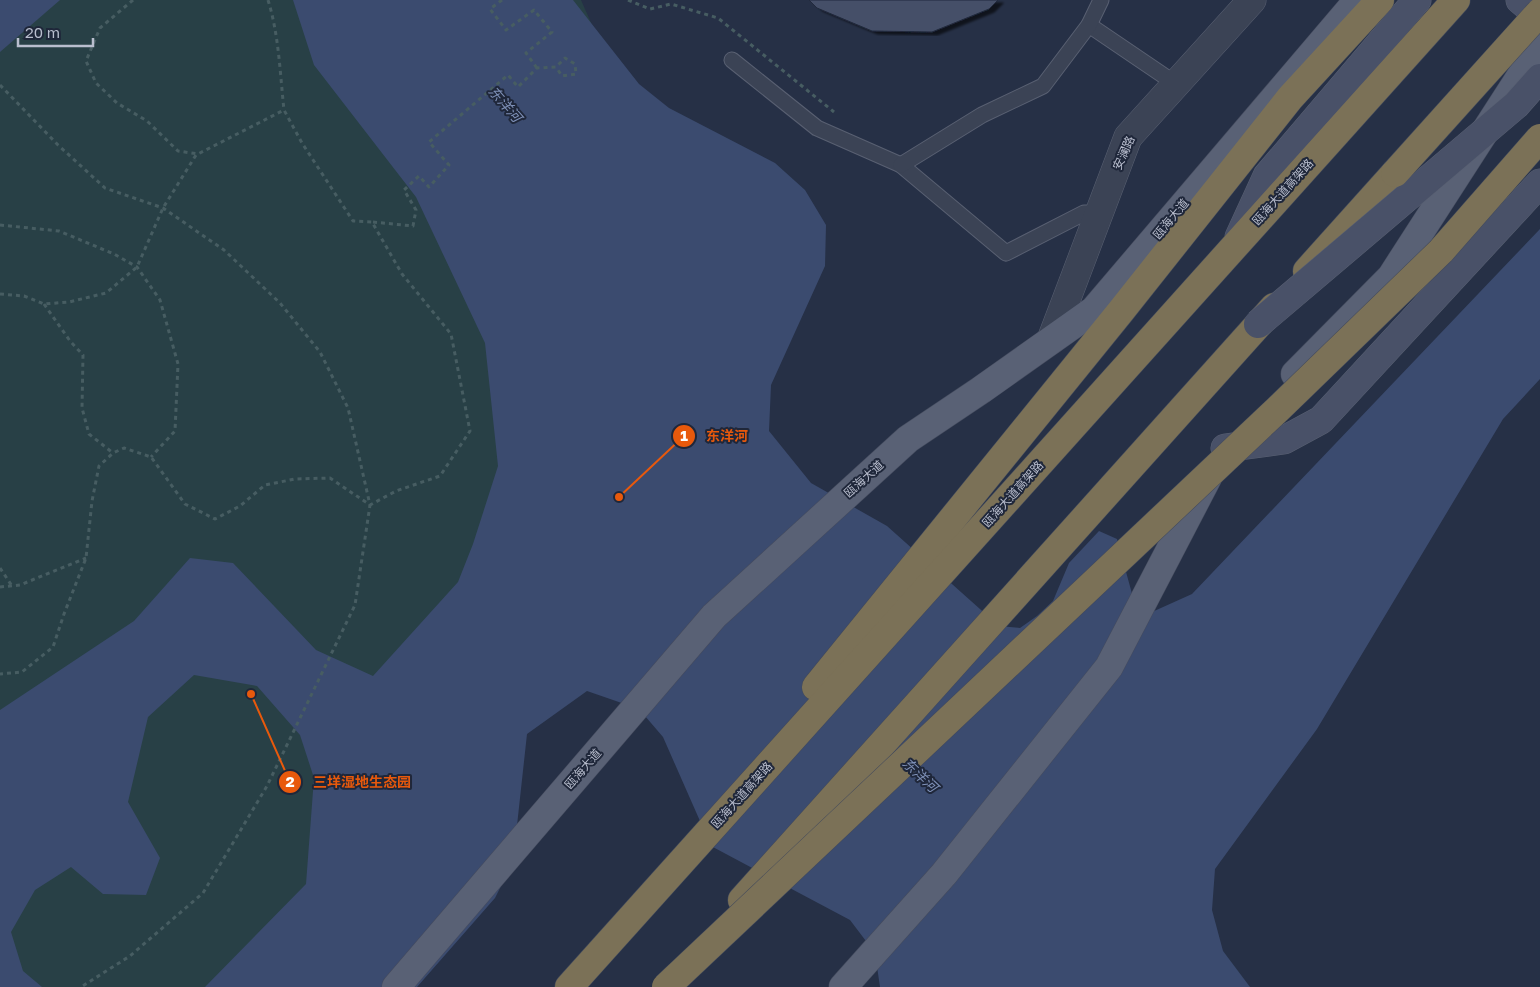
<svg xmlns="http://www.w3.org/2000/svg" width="1540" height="987" viewBox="0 0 1540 987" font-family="'Golos Text','Noto Sans SC',sans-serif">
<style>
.green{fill:#284046}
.water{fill:#3b4b6f}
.building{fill:#454f68;stroke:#21293c;filter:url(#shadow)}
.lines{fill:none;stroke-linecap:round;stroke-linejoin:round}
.lane-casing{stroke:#596072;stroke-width:17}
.street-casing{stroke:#596072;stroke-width:29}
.secondary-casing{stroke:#596072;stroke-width:29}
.primary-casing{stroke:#444b5e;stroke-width:29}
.highway-casing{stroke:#424a5c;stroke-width:29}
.path{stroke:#475d62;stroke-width:3;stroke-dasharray:4 4;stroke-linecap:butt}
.lane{stroke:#3b4355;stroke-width:15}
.street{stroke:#3b4355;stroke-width:28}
.secondary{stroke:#495168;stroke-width:28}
.primary{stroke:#596175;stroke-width:28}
.highway{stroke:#7b7157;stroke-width:28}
.secondary-bridge-casing{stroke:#596072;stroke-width:29;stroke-linecap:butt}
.highway-bridge-casing{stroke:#424a5c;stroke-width:29;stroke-linecap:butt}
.secondary-bridge{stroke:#495168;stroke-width:28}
.highway-bridge{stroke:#7b7157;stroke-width:28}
.labels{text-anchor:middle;stroke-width:4;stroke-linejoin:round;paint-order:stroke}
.street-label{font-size:12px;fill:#b9bece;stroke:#1f273a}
.water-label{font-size:14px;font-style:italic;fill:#7e90b7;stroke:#1f273a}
.leader{fill:none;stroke:#e8590c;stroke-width:2}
.callout-dot{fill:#e8590c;stroke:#1f273a;stroke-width:2}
.mark-label{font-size:15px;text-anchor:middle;font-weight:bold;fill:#fff}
.callout-label{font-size:14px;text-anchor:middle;font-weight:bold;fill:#e8590c;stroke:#1f273a;stroke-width:4;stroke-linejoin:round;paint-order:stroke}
</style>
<defs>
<filter id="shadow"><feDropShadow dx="5.5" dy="3" stdDeviation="1" flood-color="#0009"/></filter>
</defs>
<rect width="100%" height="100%" fill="#263046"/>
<path class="green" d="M0,0h581l176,400 -509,587h-248z"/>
<g class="water">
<path d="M0,0h60l-60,52z"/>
<path d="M293,0h280l66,84 30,24 106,55 30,27 21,35 -1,41 -54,119 -2,46 42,52 76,43 112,100 21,2 17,-12 16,-15 16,-38 30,-32 18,8 17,62 18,11 40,-18 348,-365v150l-37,40 -186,310 -102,140 -3,41 11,41 27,36h-370l-5,-34 -25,-33 -139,-74 -48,-109 -24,-28 -52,-18 -60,43 -14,128 -18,36 -78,89h-212l101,-103 8,-106 -14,-43 -43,-49 -63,-11 -46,42 -20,85 32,56 -14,37 -43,-1 -32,-27 -36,23 -24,42 12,39 19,16h-42v-277l134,-89 56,-63 43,5 83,87 57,26 85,-94 15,-38 25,-78 -13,-123 -69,-146 -102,-132z"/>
</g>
<path class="building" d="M809,0h189l-9,9 -57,23 -60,-1 -55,-23z"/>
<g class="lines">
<g class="lane-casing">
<g id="lane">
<path d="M1089,25l87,59"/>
<path d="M732,60l85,68 84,37 105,88 78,-40h15"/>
<path d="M901,165l81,-50 61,-29 46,-61 12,-25"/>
</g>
</g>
<g class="street-casing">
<path id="street" d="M1051,340l77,-203 124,-137"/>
</g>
<g class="secondary-casing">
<g id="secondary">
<path d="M1520,0l20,17"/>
<path d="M1239,237l28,-61 150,-176"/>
<path d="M1225,448l59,-8 37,-20 219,-237"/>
</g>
</g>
<g class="primary-casing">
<g id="primary">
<path d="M1295,374l96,-97 149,-231"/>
<path d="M396,987l318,-371 194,-177 73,-49 113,-80 264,-310"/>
<path d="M843,987l101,-113 165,-207 99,-190"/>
</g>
</g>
<g class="highway-casing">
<g id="highway">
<path d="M1307,271l88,-98"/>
<path d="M816,687l305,-376 169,-213 90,-98"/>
<path d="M742,900l532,-593"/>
<path d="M569,987l887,-987"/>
</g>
</g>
<g class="path">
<path d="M133,0l-33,28 -14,33 10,22 21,20 30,18 31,30 20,3"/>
<path d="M268,0c11,35 12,74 16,110"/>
<path d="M502,0l-12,9 16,21 28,-20 18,22 -26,21 11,15"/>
<path d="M628,0l22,9 21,-5 47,14 116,94"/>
<path d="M0,85l58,60 47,43 58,20 61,42 56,53 40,49 28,56 22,97 -15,100 -88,181 -64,107 -73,63 -49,31"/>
<path d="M373,222l40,4 3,-16 -12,-20 15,-14 10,11 20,-22 -20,-23 79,-67 10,12 19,-19 19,-1 9,-9 10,6 1,10 -14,2 -6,-9"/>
<path d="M0,225l59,6 55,23 23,13 23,33 18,64 -3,67 -24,26"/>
<path d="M0,294l24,2 20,8 25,-2 37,-9 31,-26 26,-59 33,-53 88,-45 18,33 51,78 19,1 30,52 49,60 19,97 -30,45 -44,15 -26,14 -40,-27 -35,1 -30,6 -25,21 -25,13 -30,-15 -34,-47 -27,-9 -11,5 -14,13 -7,35 -6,57 -22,56 -11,33 -31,25 -22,2"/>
<path d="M44,304l26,37 13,14 -1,53 7,26 24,19"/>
<path d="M0,568l12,18"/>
<path d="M0,587l20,-2 66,-27"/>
</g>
<use href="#lane" class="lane"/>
<use href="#street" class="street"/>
<use href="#secondary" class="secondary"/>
<use href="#primary" class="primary"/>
<use href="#highway" class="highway"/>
<g class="secondary-bridge-casing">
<path id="secondary-bridge" d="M1258,324l258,-219 24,-27"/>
</g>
<g class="highway-bridge-casing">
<g id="highway-bridge">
<path d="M1395,173l145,-161"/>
<path d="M666,987l612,-578 163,-158 99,-113"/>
</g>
</g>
<use href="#secondary-bridge" class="secondary-bridge"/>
<use href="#highway-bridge" class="highway-bridge"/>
</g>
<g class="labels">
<g class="street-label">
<text transform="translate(1124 153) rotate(-66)" y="4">安澜路</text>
<text transform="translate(1283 192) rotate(-48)" y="4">瓯海大道高架路</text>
<text transform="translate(1171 219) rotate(-50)" y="4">瓯海大道</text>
<text transform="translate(864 479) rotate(-42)" y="4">瓯海大道</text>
<text transform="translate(1013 494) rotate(-48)" y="4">瓯海大道高架路</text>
<text transform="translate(583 769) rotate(-49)" y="4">瓯海大道</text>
<text transform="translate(742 795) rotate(-48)" y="4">瓯海大道高架路</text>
</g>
<g class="water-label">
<text transform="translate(505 104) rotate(49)" y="5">东洋河</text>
<text transform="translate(920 775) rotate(43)" y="5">东洋河</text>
</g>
</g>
<path class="leader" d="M619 497L684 436M251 694L290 782"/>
<g class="callout-dot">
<circle cx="619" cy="497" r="5"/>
<circle cx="251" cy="694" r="5"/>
<circle cx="684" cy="436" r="12"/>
<circle cx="290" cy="782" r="12"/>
</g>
<g class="mark-label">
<text x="684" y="441">1</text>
<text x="290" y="787">2</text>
</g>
<g class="callout-label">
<text x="727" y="441">东洋河</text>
<text x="362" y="787">三垟湿地生态园</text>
</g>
<path d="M18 38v8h75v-8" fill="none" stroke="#b9bece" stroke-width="2.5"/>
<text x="25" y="38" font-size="15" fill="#b9bece" stroke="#1f273a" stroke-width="4" paint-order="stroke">20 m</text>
</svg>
